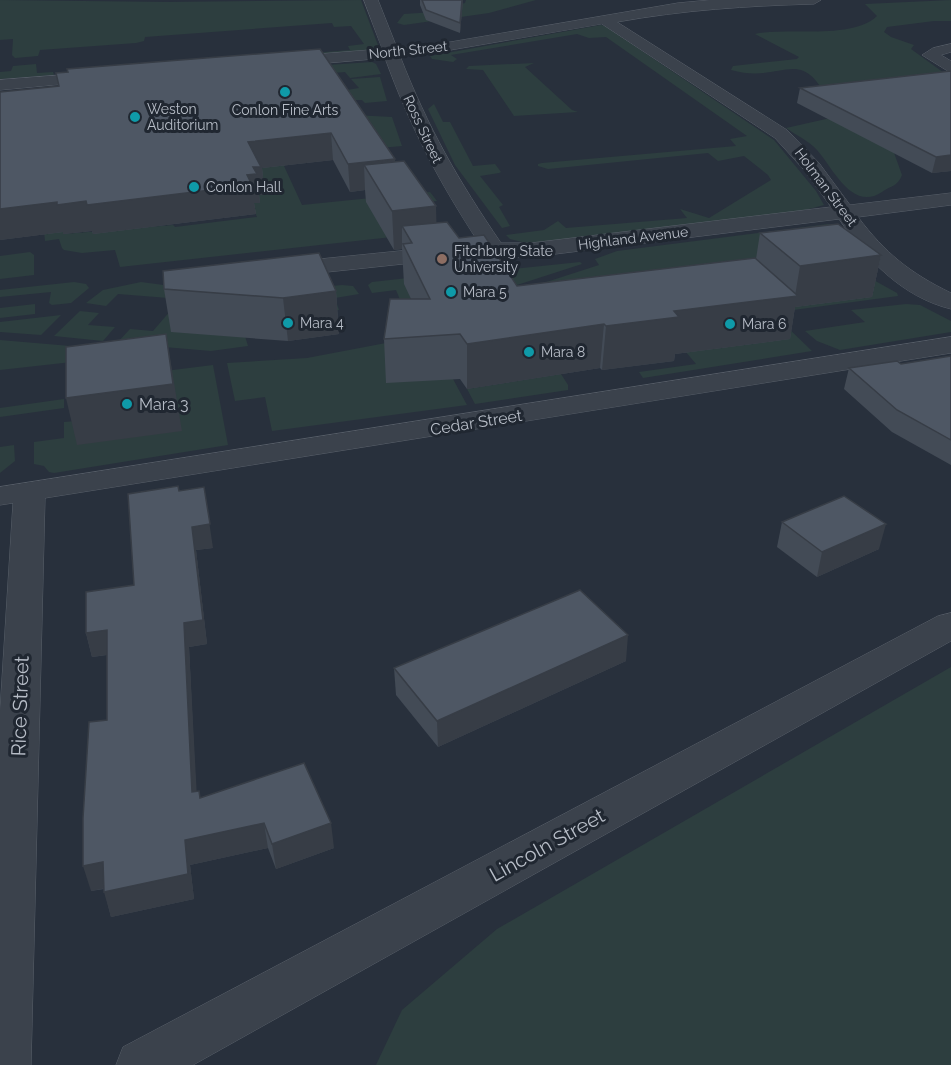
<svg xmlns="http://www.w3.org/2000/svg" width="951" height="1065" viewBox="0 0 951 1065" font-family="Raleway,sans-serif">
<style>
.green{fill:#2d3e3f}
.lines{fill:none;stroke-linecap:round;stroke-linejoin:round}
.minor-casing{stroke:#59606a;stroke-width:1}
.minor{fill:#3b424c;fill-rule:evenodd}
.wall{fill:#434b56}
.shaded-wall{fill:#373d46}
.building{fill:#4e5764;stroke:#373d46;stroke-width:1.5}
.culture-dot{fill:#0f9aa8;stroke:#202731;stroke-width:2}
.education-dot{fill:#8d6e63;stroke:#202731;stroke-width:2}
.labels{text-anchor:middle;stroke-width:6;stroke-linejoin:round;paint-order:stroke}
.far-street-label{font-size:14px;fill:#b7bdc7;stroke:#202731}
.far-poi-label{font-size:14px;fill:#b7bdc7;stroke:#202731;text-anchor:start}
.poi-label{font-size:16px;fill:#b7bdc7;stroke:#202731;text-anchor:start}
.street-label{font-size:16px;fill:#b7bdc7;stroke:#202731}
.near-street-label{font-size:20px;fill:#b7bdc7;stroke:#202731}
</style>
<rect width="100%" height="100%" fill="#28303c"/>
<g class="green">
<path d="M0,0l167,2 194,-2 18,48 -9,3 -193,13 173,-14 -2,-4 16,-2 -13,-18 -17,1 -2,-4 -187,14 -1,4 -8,2 -96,7 -2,6 -23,2 -3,-3 1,-16 -13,1z"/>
<path d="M466,0h70l-47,13 -85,12 -7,-2 7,-9 30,-2 31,-9z"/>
<path d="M951,0v21h-17l-47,6 -3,5 7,5 23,8 -3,4 40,29v3l-58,69 9,25c-5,12 -10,10 -20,17 -30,20 -49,-24 -65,-42 -8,-9 -21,-15 -31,-22l49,-11c-32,-81 -48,-31 -104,-47l2,-4 64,-7 2,-2 -44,-23c33,-7 98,6 122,-18l-12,-12z"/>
<path d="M601,25l4,1 169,114 42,51 8,14 -26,7 -268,32 -20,-5 -4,-4 38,-5 14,-9 8,7 121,-10 -7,-9 29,9 62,-38 -3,-5 -24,-19 -26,5 -10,-8 -160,16 -10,-3v-2l4,-1 194,-17 -6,-7 17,-3 -141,-99 -17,1 -12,-4 -126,21 6,4 -4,3 -21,-3 -2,-3z"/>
<path d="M372,62l4,2 5,10 -31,4 -5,-6 -12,1 -6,-8z"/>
<path d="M534,63l-9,4 47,43 6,2 -64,4 -31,-46 -17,-1 3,-3z"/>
<path d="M36,64l1,9 16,-1 1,3 -54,4v-7l11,-1 2,-5z"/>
<path d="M380,77l7,24 -22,2 -3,-3h-7l-8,-10 12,-2 -8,-9z"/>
<path d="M434,104l9,18h7l23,44 22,-2 6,8 -2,1 -19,3 23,29 -4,2 11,19 -8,2 -47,-63 -27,-56z"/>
<path d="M354,115l38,2 10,29 -98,9 -20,11 18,39 128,-13 7,9 -28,3 -8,32 -281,31 -5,-17 -33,3 -18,-3 -2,-2 -3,-9 -14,2 -1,-10 19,-3 1,6 109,-9 2,2 82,-10 -6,-13v-34z"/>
<path d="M828,224l9,2 33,52 27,15 1,3 -112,15 -252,-25 65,-21 -4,-6 22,-8z"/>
<path d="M30,252l4,3v20l-34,4v-23z"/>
<path d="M580,262l2,2 -65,21 -13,-15z"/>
<path d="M480,270l-75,14 7,17 -11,1 -5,-12 -24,3 -4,-8 4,-3z"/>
<path d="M74,282l12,2 3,4 -18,15 -19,2 -3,-2 2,-11 -51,5v-7z"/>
<path d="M141,282l30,4 10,13 -63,-5 -12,12 -20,-3 17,-13z"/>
<path d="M342,285l11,1 6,8 -24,4 4,12 -103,-4 12,40 -37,5 -94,-8 13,-14 23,2 25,-29z"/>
<path d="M757,298l55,53 -169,27 -4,-6 57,-8 -48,-57z"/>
<path d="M35,304v10l-35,4v-10z"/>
<path d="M906,304l14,1 31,16v11l-111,18 -23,-9 -12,-10 60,-9 -14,-12z"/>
<path d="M80,311l19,2 -11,12 27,2 -12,14 -49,-5z"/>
<path d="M61,315l-20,20 -41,-3v-10z"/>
<path d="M407,339l46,40 14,26 -195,26 -7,-34 -30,4 -8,-38 80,-5z"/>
<path d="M0,340l94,8 -13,13 -81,9z"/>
<path d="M213,365l15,80 -174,28 -5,-1 -5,-6 -10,-2v-22l30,-4v-16l13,-1 48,-45z"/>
<path d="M561,374l7,11v5l-93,14 -8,-15z"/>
<path d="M64,399v9l-64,9v-9z"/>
<path d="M14,445l1,16 -15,12v-26z"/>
<path d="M951,667v398h-575l26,-55 95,-81z"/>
</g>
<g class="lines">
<g class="minor-casing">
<g id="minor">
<path d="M364,0h14l19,48 36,-3 245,-42 32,-3h111l-7,4c-68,2 -130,6 -197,18l170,108 32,33 31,42 101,-12v12l-93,12c27,36 52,56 93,76v16c-49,-12 -85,-50 -112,-90l-308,38h-62l-189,20 -8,-2 -4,-5 4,-5 8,-2 199,-20c-41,-63 -68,-114 -94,-185l-104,9 -8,-5 8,-5 101,-8zM602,24l173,114 30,33 26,36 -300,36h-30c-43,-63 -73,-115 -101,-187l33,-3z"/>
<path d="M951,44v8l-10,3 10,6v12l-29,-18 11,-7z"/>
<path d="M101,72l8,5 -2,3 -107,10v-10z"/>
<path d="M951,337v16l-906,145 -14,567h-31v-354l13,-208 -13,2v-18z"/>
<path d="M951,613v28l-758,424h-77l7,-18 815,-431z"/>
</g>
</g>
<use href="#minor" class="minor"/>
</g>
<g class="wall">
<path d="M420,0h43l-3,33 -34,-13 -6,-15z"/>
<path d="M320,49l75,110v3l41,61 23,15 58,48 239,-27 4,-26 121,22 -9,42 -77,10 -5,32 -115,15 -1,7 -72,9 -2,-2 -133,21 -7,-10 -74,4 -2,-44 27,-40 -7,-15 -2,-35 -8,1 -28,-48 -1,-12 -15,2 -17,-32 -71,8 3,27h-6l1,8h-6l2,11 -163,20 -1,-3 -29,3v-2l-63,8v-148l59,-6z"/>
<path d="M951,71v100l-19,2 -135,-70 3,-15z"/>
<path d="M164,289l172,2 3,43 -51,7 -117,-9z"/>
<path d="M951,356v109l-59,-33 -48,-43 5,-21 52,-4z"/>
<path d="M179,491l34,57 -17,2 11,94 -18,3 7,145 3,-1 1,7 134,50 -58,21 -8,-21 -78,17 4,34 -83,18 -7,-28 -13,2 16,-171v-65l-15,2 -6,-24 48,-48z"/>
<path d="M782,522l97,27 -62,28 -40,-30z"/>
<path d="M626,661l-188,86 -42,-52 -2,-27z"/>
</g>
<g class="shaded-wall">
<path d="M462,0h1l-3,33v-10z"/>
<path d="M331,133l2,27 -71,8 3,27h-6l1,8h-6l2,11 -163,20 -1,-3 -29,3v-2l-63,8v-31l247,-34 1,-33z"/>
<path d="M951,155v16l-19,2 4,-16z"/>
<path d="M395,159l1,28 -32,-22 1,25 -15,2 -2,-28z"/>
<path d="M436,206l1,39 -25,-2 -10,-17v23l-8,1 -2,-39z"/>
<path d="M881,255l-9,42 -77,10 -5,32 -115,15 -1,7 -72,9 4,-44 68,-15 121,-15 5,-30z"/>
<path d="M336,291l3,43 -51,7 -5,-43z"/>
<path d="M604,324l-4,44 -133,21v-45z"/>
<path d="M166,334l16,97 -105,14 -11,-47z"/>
<path d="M204,487l9,61 -17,2 11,94 -18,3 9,170 -6,-25 -8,-169 8,-96z"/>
<path d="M886,524l-7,25 -62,28 5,-25z"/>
<path d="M107,630l6,24 -21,3 -6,-24z"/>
<path d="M628,635l-2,26 -188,86 -1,-26z"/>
<path d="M264,823l4,25 -78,17 4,34 -83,18 -7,-25 81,-52z"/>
<path d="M331,823l3,25 -58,21 -4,-25z"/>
<path d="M103,862l8,25 -20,4 -8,-25z"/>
</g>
<g class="building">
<path d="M422,0h40l-2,23 -34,-13z"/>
<path d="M320,49l75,110 -47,5 -17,-31 -83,9 13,25h-8l4,7 -10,1 5,10 -165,20 -1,-4 -29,4v-3l-57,7v-117l59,-6 -3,-13 12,-1 -1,-3z"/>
<path d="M951,71v84l-15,2 -136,-69z"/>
<path d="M404,161l32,45 -44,5 -28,-46z"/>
<path d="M447,222l12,16 25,-3 33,51 238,-28 43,38 -124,15 5,6 -73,9 -2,-2 -137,20 -7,-10 -76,5 6,-40h40l-27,-55 9,-1 -10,-17z"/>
<path d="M838,224l43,31 -81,11 -40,-33z"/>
<path d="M319,253l17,38 -53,7 -119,-9 -1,-18z"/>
<path d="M166,334l7,50 -107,14v-51z"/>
<path d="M951,356v84l-54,-30 -48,-42 48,-7 4,3z"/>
<path d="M178,486l1,5 25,-4 6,37 -18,3 11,93 -19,3 8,169 7,-1 1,7 104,-35 27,60 -59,21 -8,-21 -79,17 3,34 -84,18 -1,-30 -20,4v-48l6,-96 18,-2v-90l-21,3v-41l48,-7 -6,-91z"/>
<path d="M844,496l42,28 -64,28 -40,-30z"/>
<path d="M580,590l48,45 -191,86 -43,-53z"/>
</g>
<g class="culture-dot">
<circle cx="285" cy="92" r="6"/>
<circle cx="135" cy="117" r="6"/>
<circle cx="194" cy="187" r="6"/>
<circle cx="451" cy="292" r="6"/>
<circle cx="288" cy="323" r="6"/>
<circle cx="730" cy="324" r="6"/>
<circle cx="529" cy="352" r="6"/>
<circle cx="127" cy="404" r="6"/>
</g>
<circle class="education-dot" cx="442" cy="259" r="6"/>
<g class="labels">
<g class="far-street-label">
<text transform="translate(408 50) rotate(-6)" y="5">North Street</text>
<text transform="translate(423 129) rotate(65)" y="5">Ross Street</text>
<text transform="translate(826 187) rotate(53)" y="5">Holman Street</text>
<text transform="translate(633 238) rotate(-7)" y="5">Highland Avenue</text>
</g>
<g class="far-poi-label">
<text x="147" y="114">Weston<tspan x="147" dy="16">Auditorium</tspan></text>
<text x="285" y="115" text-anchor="middle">Conlon Fine Arts</text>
<text x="206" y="192">Conlon Hall</text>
<text x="454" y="256">Fitchburg State<tspan x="454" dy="16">University</tspan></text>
<text x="463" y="297">Mara 5</text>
<text x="300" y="328">Mara 4</text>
<text x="742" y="329">Mara 6</text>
<text x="541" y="357">Mara 8</text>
</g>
<g class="poi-label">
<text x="139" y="410">Mara 3</text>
</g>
<g class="street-label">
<text transform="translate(476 422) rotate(-9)" y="6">Cedar Street</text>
</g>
<g class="near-street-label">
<text transform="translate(20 706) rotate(-88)" y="7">Rice Street</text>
<text transform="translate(547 845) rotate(-29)" y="7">Lincoln Street</text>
</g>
</g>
</svg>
